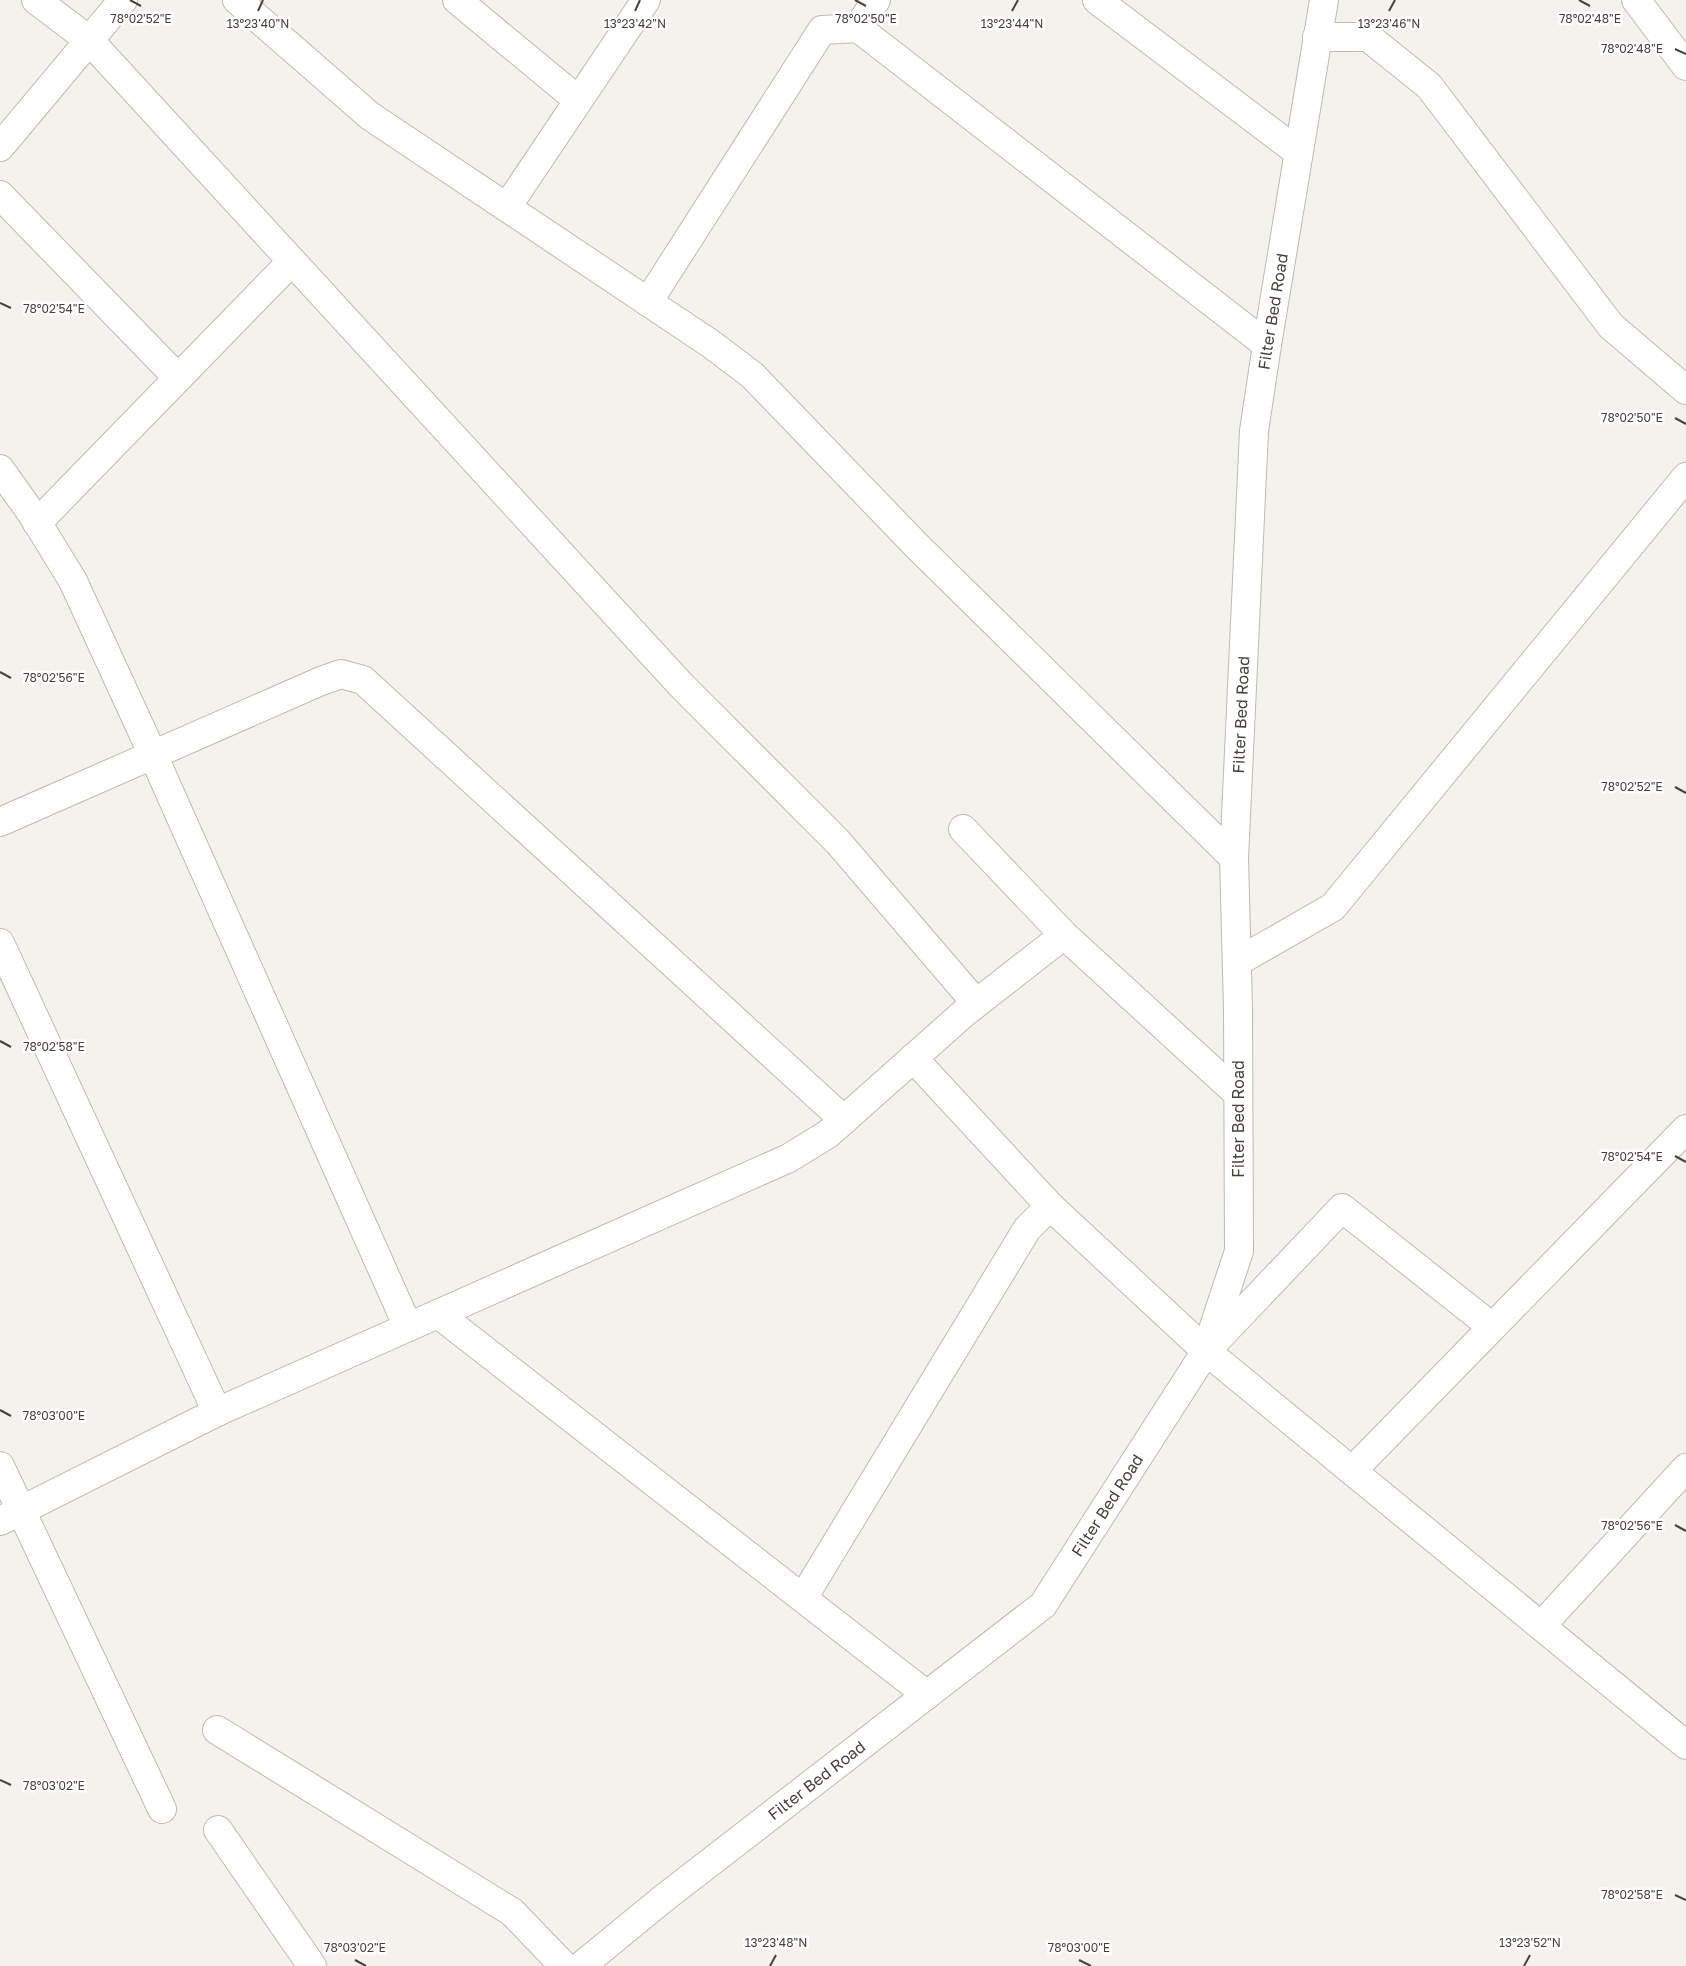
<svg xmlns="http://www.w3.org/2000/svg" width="1686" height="1966" viewBox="0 0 1686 1966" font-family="'Golos Text',sans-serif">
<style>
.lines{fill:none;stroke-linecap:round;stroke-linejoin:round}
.minor-casing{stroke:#bfbaaf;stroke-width:30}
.minor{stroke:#fff;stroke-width:28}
.ticks{fill:none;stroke:#48433a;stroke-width:2}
.labels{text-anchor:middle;stroke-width:5;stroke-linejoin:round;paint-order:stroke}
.street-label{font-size:16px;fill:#48433a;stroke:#fff}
.ticks-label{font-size:12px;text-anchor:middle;fill:#48433a;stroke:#fff;stroke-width:5;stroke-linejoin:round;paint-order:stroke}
</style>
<rect width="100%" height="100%" fill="#f4f2ec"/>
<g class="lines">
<g class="minor-casing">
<g id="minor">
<path d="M36,0l53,40 592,645 157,157 138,161"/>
<path d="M237,0l133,116 341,228 41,31 165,171 317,312"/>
<path d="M457,0l121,100"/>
<path d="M1097,0l201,152"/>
<path d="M1636,0l50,66"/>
<path d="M858,28l18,-28"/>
<path d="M1317,37h51l61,49 182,240 75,64"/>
<path d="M0,147l123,-147"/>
<path d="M0,195l178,183"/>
<path d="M507,207l139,-207"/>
<path d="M648,302l174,-272 36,-2 409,317"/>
<path d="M0,469l32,45 41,67 80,174 255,572"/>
<path d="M37,523l255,-262"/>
<path d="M0,822l321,-141 20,-7 22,6 481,440"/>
<path d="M963,829l101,106 174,159"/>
<path d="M0,943l217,469"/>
<path d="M1237,962l96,-55 353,-430"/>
<path d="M913,1058l137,148 156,145 136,-143 150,119"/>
<path d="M438,1314l489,381"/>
<path d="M1206,1351l480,394"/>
<path d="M0,1466l162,343"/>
<path d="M1352,1471l334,-342"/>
<path d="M0,1521l217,-109 572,-254 39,-24 136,-121 100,-78"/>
<path d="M803,1598l224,-369 23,-23"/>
<path d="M1541,1626l145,-158"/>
<path d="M217,1730l295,182 52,54"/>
<path d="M218,1830l94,136"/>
<path id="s1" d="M581,1966l83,-68 379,-293 163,-254 33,-100 -1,-242 -4,-151 20,-427 13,-86 57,-345"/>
</g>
</g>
<use href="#minor" class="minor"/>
</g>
<path class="ticks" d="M130,0l11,6M855,0l11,6M1579,0l11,6M258,11l5,-11M635,11l5,-11M1012,11l6,-11M1389,11l6,-11M1675,49l11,5M0,303l11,5M1675,418l11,6M0,672l11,6M1675,787l11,6M0,1041l11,6M1675,1156l11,6M0,1410l11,6M1675,1525l11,6M0,1780l11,5M1675,1895l11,5M355,1960l11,6M1079,1960l12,6M770,1966l6,-11M1524,1966l6,-11"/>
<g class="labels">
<g class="street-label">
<text dy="6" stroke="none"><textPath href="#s1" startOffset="1935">Filter Bed Road</textPath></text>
<text dy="6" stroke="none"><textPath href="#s1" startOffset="1530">Filter Bed Road</textPath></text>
<text transform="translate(1238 1119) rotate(-90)" y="6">Filter Bed Road</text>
<text dy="6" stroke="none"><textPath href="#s1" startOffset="705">Filter Bed Road</textPath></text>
<text dy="6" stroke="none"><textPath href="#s1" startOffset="300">Filter Bed Road</textPath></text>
</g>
</g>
<g class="ticks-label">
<text x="141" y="23">78°02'52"E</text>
<text x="866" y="23">78°02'50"E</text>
<text x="1590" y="23">78°02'48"E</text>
<text x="258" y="28">13°23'40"N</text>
<text x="635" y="28">13°23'42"N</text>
<text x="1012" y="28">13°23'44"N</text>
<text x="1389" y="28">13°23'46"N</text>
<text x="1632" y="53">78°02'48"E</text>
<text x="54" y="313">78°02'54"E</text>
<text x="1632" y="422">78°02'50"E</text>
<text x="54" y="682">78°02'56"E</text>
<text x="1632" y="791">78°02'52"E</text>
<text x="54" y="1051">78°02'58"E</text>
<text x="1632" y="1161">78°02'54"E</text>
<text x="54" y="1420">78°03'00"E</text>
<text x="1632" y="1530">78°02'56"E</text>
<text x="54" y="1790">78°03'02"E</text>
<text x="1632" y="1899">78°02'58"E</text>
<text x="776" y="1947">13°23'48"N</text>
<text x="1530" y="1947">13°23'52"N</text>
<text x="355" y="1952">78°03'02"E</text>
<text x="1079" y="1952">78°03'00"E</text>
</g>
</svg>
